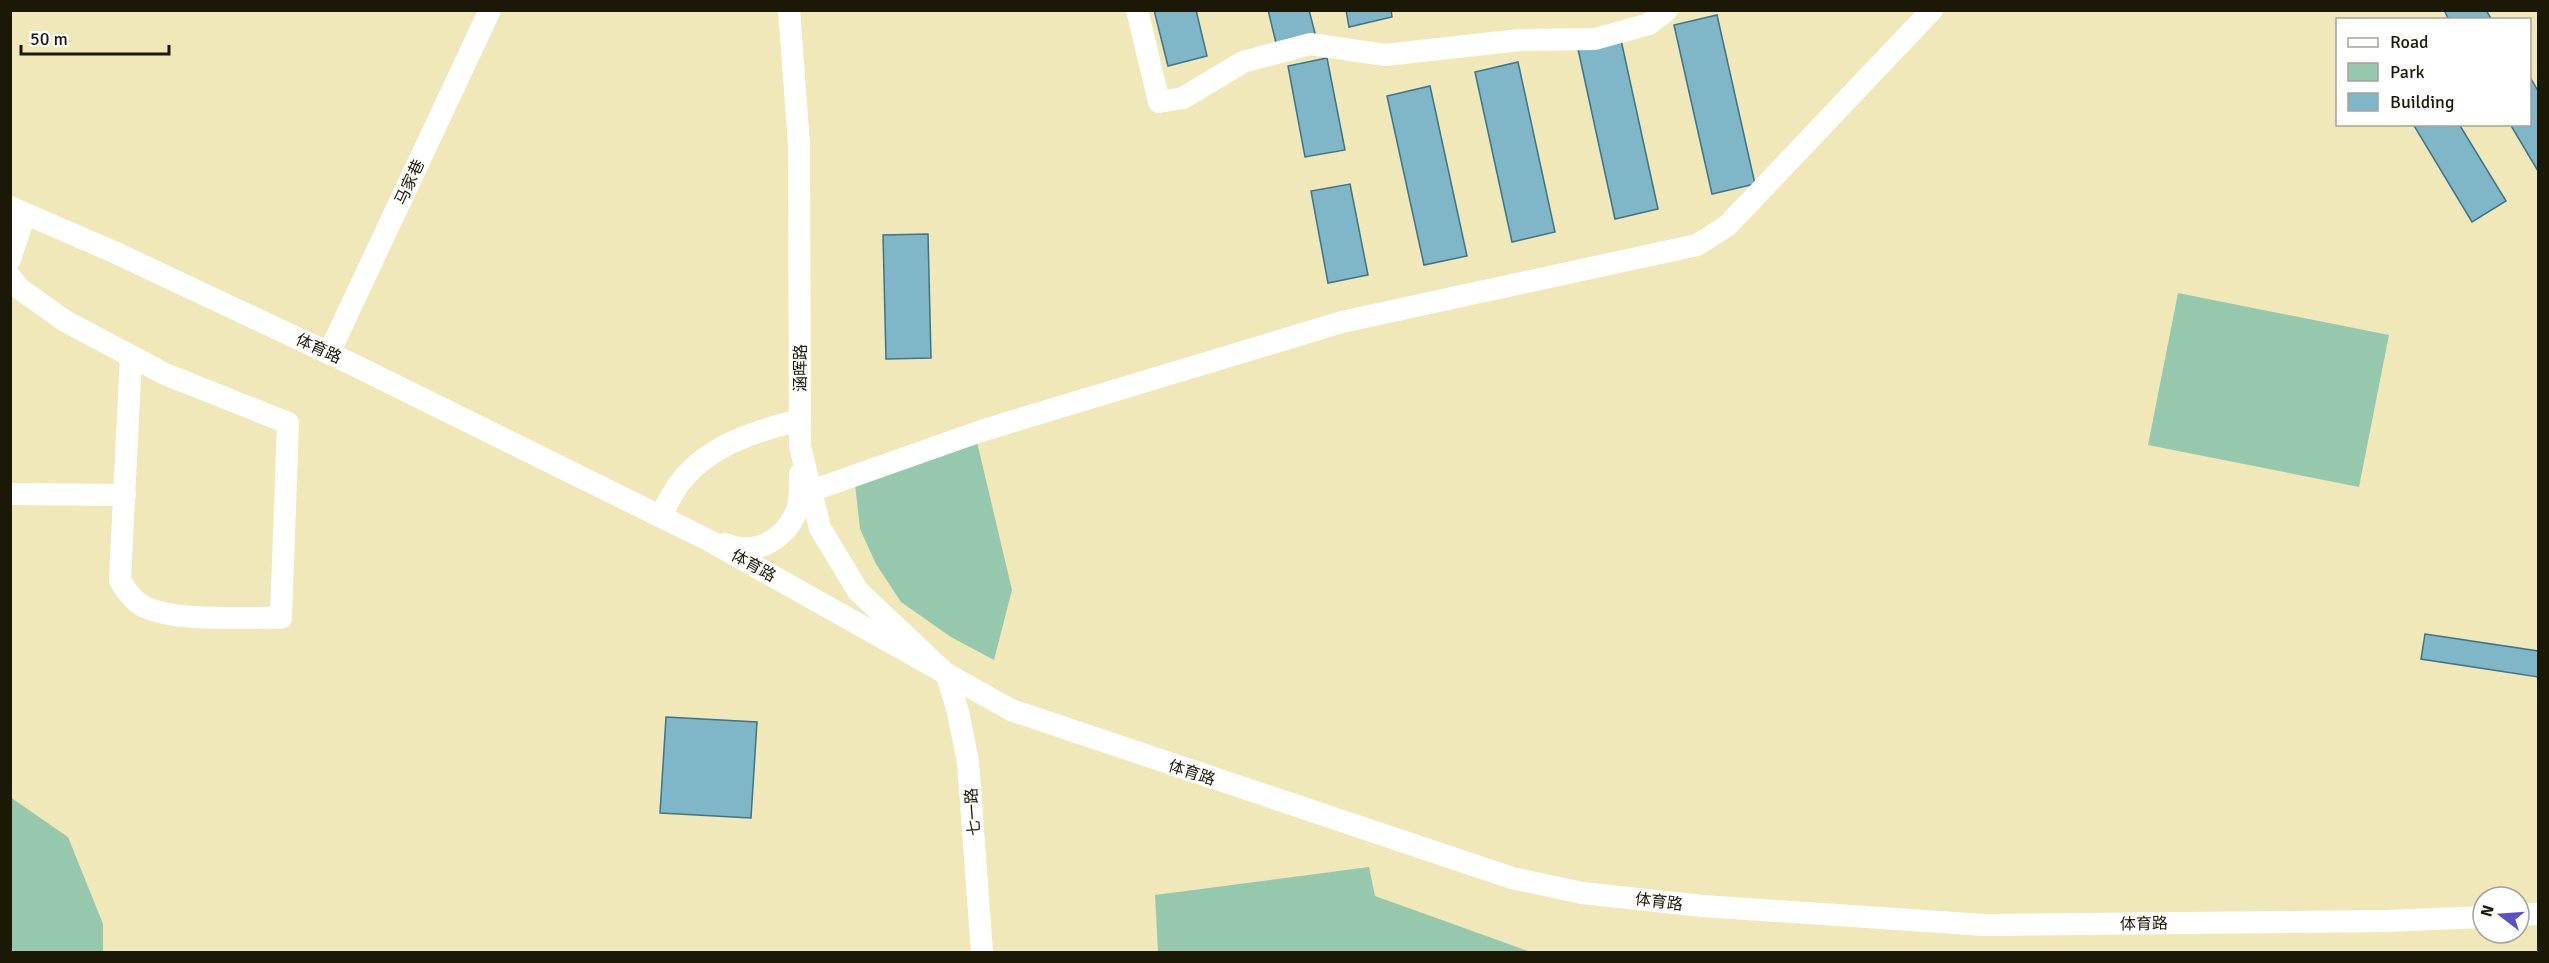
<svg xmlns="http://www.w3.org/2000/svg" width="2549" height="963" viewBox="0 0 2549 963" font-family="Signika,'Noto Sans SC',sans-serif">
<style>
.green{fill:#96c8ad}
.building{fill:#7fb6c8;stroke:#3e7485;stroke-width:1.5}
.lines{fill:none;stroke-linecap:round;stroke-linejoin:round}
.minor{stroke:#fff;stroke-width:22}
.labels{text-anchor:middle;stroke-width:6;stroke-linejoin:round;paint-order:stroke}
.street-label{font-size:16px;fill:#1b1806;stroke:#fff}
</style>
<rect width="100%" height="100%" fill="#f0e8b8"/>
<g class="green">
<path d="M2178,293l211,42 -30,152 -211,-42z"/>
<path d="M977,442l35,148 -18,70 -43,-23 -50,-35 -25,-38 -16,-35 -5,-45z"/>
<path d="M10,797l58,40 35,87v28h-92z"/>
<path d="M1369,867l6,29 156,56h-373l-3,-57z"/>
</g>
<g class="building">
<path d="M1154,10h42l11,46 -39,10z"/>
<path d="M1268,10h41l7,27 -39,10z"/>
<path d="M1346,10h45l1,7 -43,10z"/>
<path d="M2444,10h42l6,10h-43z"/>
<path d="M1717,15l38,169 -43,10 -38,-169z"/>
<path d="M1621,40l37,169 -43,10 -37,-170z"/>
<path d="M1327,58l18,92 -40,7 -17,-91z"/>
<path d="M1518,62l37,170 -43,10 -37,-170z"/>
<path d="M2530,77l8,14v80l-28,-47h20z"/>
<path d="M1430,86l37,170 -43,9 -37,-169z"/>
<path d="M2413,124h46l47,77 -34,21z"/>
<path d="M1350,184l18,91 -40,8 -17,-92z"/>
<path d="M928,234l3,124 -45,1 -3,-124z"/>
<path d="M2425,634l113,17v26l-117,-18z"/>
<path d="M666,717l91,5 -6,96 -91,-5z"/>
</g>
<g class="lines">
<g class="minor">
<path d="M789,10l10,134 1,302 20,82 38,63 89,84 11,37 10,50 14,190"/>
<path d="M1137,10l22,92 24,-4 60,-36 67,-18 75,11 135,-15 75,-1 54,-15 18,-14"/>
<path d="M10,207l104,45 238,112 358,177 301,169 501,168 70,15 121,13 281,19 403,-4 96,-4"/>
<path d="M10,259l15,-45"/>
<path d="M10,277l10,12 45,32 66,35 34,18 123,49 -7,195c-36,-1 -106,4 -136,-11 -11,-5 -19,-16 -25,-27l11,-224"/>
<path d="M329,353l161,-343"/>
<path d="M811,491l173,-61 358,-108 355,-77 30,-19 205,-216"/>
<path d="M10,494l115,1"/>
<path d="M660,516c7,-11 13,-25 22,-36 28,-35 76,-50 118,-60"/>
<path d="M725,544c5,2 12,4 18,4 27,2 51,-20 56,-46 1,-9 1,-19 1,-28"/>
<path d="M2519,915l19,-1"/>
</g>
</g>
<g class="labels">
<g class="street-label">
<text transform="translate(409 182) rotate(-65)" y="6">马家巷</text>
<text transform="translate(319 348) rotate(25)" y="6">体育路</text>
<text transform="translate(800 368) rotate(-90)" y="6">涵晖路</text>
<text transform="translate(754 565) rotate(29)" y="6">体育路</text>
<text transform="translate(1192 772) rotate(18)" y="6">体育路</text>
<text transform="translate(972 812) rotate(-94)" y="6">七一路</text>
<text transform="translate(1659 901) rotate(7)" y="6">体育路</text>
<text transform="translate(2144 923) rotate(-1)" y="6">体育路</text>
</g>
</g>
<rect width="2549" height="963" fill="none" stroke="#1b1806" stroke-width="24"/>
<rect x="2336" y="18" width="195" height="108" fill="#ffffff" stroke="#a4a39b" stroke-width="1.5"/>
<rect x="2348" y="38" width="30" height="9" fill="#ffffff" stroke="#a4a39b" stroke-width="1.5"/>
<text x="2390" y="48" font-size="18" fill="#1b1806">Road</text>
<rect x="2348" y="63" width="30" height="18" fill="#96c8ad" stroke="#a4a39b" stroke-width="1.5"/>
<text x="2390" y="78" font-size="18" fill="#1b1806">Park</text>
<rect x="2348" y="93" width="30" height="18" fill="#7fb6c8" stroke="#a4a39b" stroke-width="1.5"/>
<text x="2390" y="108" font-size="18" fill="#1b1806">Building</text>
<g transform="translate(2501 915) rotate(287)"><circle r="28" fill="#ffffff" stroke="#a4a39b" stroke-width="1.5"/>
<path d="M0-4.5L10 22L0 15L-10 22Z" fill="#5851c9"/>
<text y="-9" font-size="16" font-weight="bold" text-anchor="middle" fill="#1b1806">N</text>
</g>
<path d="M21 45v9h148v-9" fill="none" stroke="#1b1806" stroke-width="3"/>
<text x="30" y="45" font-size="18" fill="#1b1806" stroke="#ffffff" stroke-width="4.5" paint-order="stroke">50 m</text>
</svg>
